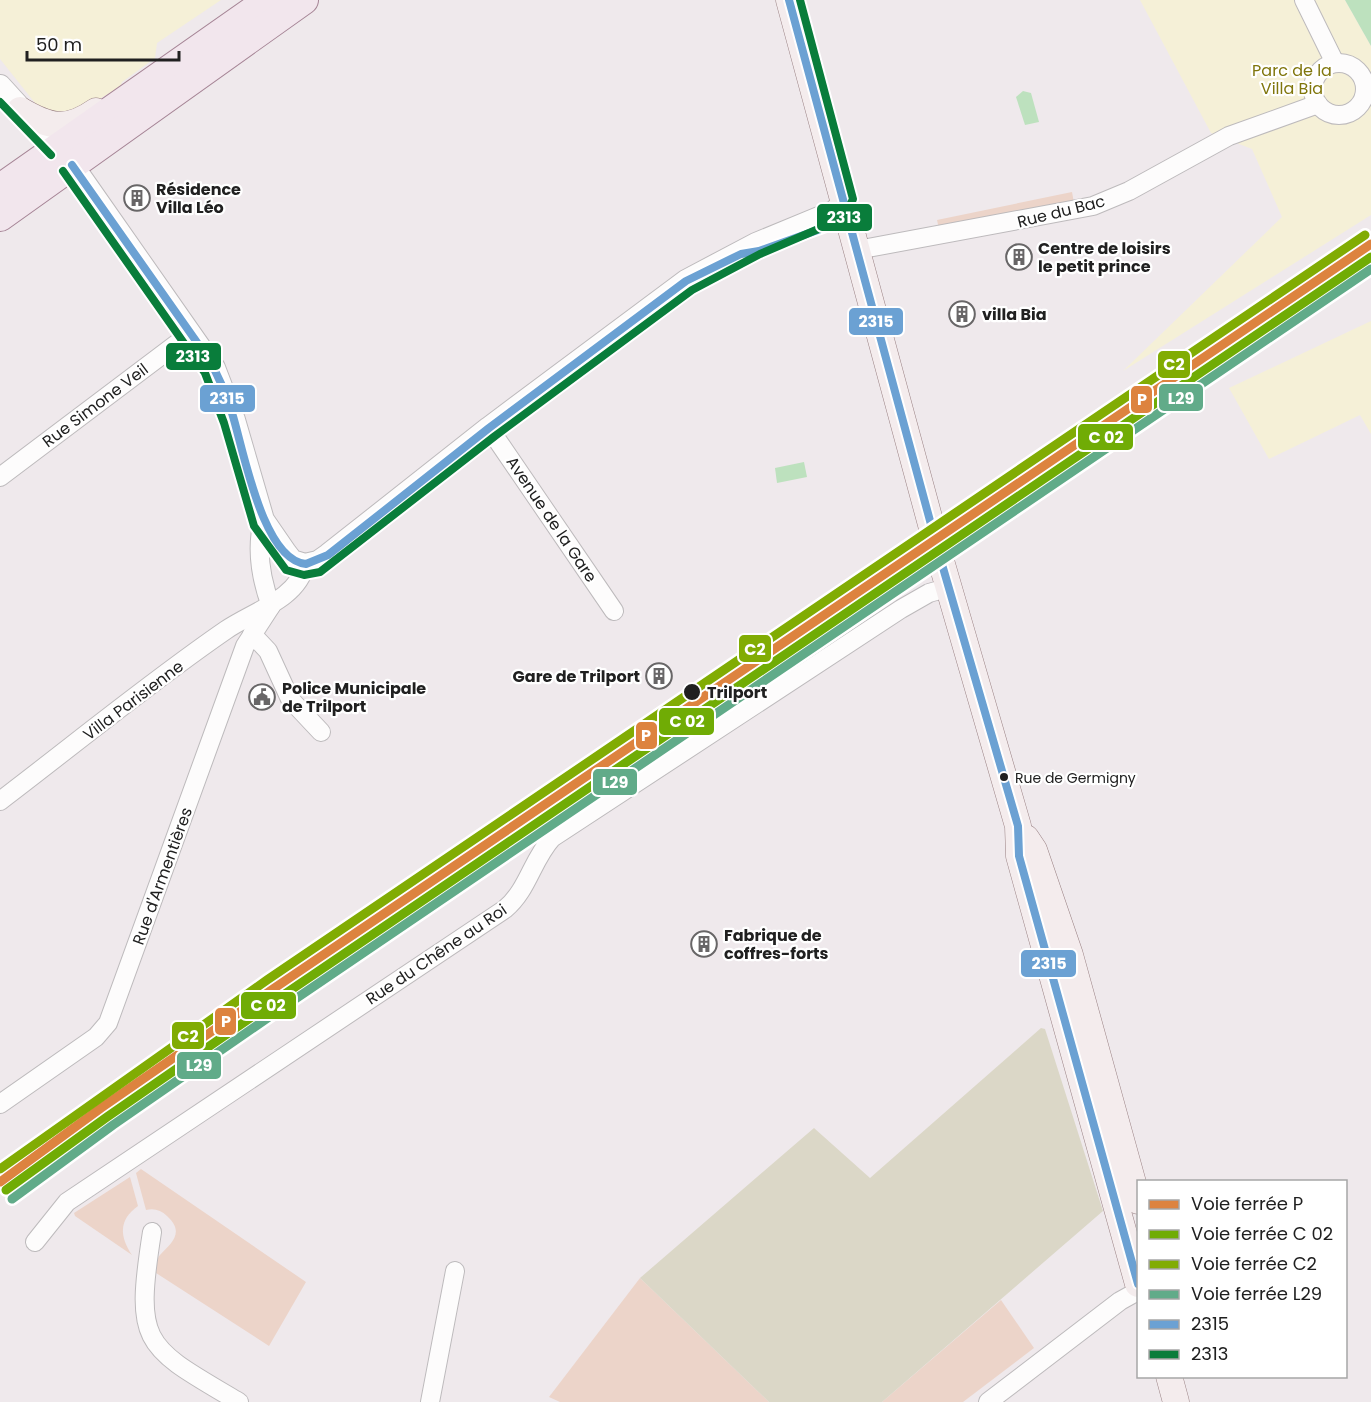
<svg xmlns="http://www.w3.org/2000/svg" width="1371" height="1402" viewBox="0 0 1371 1402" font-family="Poppins,sans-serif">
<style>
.grass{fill:#ecd4c9}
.cemetery{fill:#dbd7c7}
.park{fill:#f5f0d7}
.water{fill:#bde1be}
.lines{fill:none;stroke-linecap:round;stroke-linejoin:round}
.minor-casing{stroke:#bdbabc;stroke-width:20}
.tertiary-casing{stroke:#bdbabc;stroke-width:24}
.secondary-casing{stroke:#998083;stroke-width:27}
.primary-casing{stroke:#a68596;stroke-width:30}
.minor{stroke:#fdfcfc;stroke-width:18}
.tertiary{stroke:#fdfcfc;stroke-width:22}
.secondary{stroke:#f4eced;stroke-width:26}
.primary{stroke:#f2e6ed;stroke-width:28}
.bus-1-casing{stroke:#fff;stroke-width:12}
.bus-2-casing{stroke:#fff;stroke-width:12}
.bus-1{stroke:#6ba1d3;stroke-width:8}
.bus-2{stroke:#097d3b;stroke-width:8}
.rail-1-casing{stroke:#fff;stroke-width:14}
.rail-2-casing{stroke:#fff;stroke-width:14}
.rail-3-casing{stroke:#fff;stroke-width:14}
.rail-4-casing{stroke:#fff;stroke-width:14}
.rail-1{stroke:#dd833f;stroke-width:9}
.rail-2{stroke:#70ac05;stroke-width:9}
.rail-3{stroke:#81ac03;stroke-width:9}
.rail-4{stroke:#61ab89;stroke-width:9}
.stop-dot{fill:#202020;stroke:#fff;stroke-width:2}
.labels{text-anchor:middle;stroke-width:4.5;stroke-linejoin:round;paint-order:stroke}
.bus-label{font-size:14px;fill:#202020;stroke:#fff;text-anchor:start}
.park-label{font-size:16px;fill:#80760c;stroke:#fff}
.poi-label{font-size:16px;font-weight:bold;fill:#202020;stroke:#fff;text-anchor:start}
.street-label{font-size:16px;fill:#202020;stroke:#fff}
.stop-label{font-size:16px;font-weight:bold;fill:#202020;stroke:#fff;text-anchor:start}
.line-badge{stroke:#fff;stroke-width:2}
.badge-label{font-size:16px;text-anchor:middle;font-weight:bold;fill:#fff}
</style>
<rect width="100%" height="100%" fill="#efe9ec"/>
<g class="grass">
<path d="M1072,192l2,11 -135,26 -2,-9z"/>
<path d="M141,1169l165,113 -37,64 -113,-73c1,-5 0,-14 4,-18 10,-11 26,-22 7,-39 -6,-6 -13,-8 -21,-6l-10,-37z"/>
<path d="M130,1177l8,29c-20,14 -18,31 -6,49l-57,-39 -1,-3z"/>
<path d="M640,1278l129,124h-209l-11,-5z"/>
<path d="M1001,1300l33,48 -71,54h-81z"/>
</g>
<path class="cemetery" d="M1041,1028l4,1 58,182 -221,191h-113l-129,-124 174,-150 56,50z"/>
<g class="park">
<path d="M0,0h221l-64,43 -2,15 -33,24 -2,5 -45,26h-32l-43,-54z"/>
<path d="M1140,0h205l26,46v169l-248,156 159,-154 -30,-68 -41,-16z"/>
<path d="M1371,321v113l-11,-19 -91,44 -40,-71z"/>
</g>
<g class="water">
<path d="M1345,0h26v46z"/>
<path d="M1023,91l8,2 8,29 -14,3 -9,-28z"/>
<path d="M804,462l3,15 -30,6 -2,-15z"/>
</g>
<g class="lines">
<g class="minor-casing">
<g id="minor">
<path d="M1304,0l31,63"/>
<circle cx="1339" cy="89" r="26"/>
<path d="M857,250l236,-44 36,-15 100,-55 89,-32"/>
<path d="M489,428l125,183"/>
<path d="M0,477l191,-144"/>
<path d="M263,520c-7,29 -3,57 8,86"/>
<path d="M252,634l16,17 22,48 31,33"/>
<path d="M0,801c75,-57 149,-118 226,-171 26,-18 72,-31 79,-65"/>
<path d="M0,1104l96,-67 12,-14 137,-377 26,-40"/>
<path d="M152,1232c-18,114 -8,114 87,170"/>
<path d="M35,1242l32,-40 438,-293c23,-19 27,-49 47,-71l349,-229 28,-16 21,-6"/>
<path d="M430,1402l25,-131"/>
<path d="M988,1402l132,-101 18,-10"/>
</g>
</g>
<g class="tertiary-casing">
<path id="tertiary" d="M0,86l72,79 142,203 20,52 29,100 22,32 7,9 13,4 13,-3 10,-7 161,-127 197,-147 70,-37 80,-33 7,-10"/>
</g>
<g class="secondary-casing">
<g id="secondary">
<path d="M789,0l150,554 79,272 1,30 119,428"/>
<path d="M20,110c29,17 46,22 76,1"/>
<path d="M1026,838l8,12 36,105 68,246"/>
<path d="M1169,1376l7,26"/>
</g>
</g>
<g class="primary-casing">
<g id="primary">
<path d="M0,188l268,-188"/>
<path d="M0,217l304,-217"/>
</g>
</g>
<use href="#minor" class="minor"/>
<use href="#tertiary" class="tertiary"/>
<use href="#secondary" class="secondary"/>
<use href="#primary" class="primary"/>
<g class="bus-1-casing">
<g id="bus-1">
<path d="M789,0l150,554 79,272 1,30 119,428"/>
<path d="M72,165l136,193c10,17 18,35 24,55 11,34 30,147 74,151l22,-9 161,-127 197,-147 55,-27 18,-3 81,-29 11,7"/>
</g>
</g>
<g class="bus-2-casing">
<g id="bus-2">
<path d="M0,102l51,53"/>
<path d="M63,171l142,202 19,50 30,103 32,44 18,5 16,-3 175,-136 197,-146 68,-36 84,-36 9,-19 -53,-199"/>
</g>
</g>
<use href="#bus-1" class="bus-1"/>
<use href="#bus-2" class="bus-2"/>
<g class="rail-1-casing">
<path id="rail-1" d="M0,1182l101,-74 172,-119 1098,-745"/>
</g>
<g class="rail-2-casing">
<path id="rail-2" d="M6,1190l101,-73 172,-119 1092,-741"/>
</g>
<g class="rail-3-casing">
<path id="rail-3" d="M0,1169l267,-189 1098,-745"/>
</g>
<g class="rail-4-casing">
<path id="rail-4" d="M12,1199l101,-74 172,-119 1086,-737"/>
</g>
<use href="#rail-1" class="rail-1"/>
<use href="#rail-2" class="rail-2"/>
<use href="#rail-3" class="rail-3"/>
<use href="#rail-4" class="rail-4"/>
</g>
<defs>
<g id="building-ring" transform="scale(1.35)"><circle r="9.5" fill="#fff" stroke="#686667" stroke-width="1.5"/><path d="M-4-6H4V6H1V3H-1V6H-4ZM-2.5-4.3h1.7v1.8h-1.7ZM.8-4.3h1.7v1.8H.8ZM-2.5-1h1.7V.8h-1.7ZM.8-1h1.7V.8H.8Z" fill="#686667"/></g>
<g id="civic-ring" transform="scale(1.35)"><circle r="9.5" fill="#fff" stroke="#686667" stroke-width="1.5"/><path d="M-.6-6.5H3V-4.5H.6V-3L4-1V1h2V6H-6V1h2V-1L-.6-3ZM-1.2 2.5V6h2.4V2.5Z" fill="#686667"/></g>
</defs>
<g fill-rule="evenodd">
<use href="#building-ring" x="137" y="198"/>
<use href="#building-ring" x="1019" y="257"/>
<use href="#building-ring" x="962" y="314"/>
<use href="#building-ring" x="659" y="676"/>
<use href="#civic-ring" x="262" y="697"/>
<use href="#building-ring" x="704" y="944"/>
</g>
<g class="stop-dot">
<circle cx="692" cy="692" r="9"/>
<circle cx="1004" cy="777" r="5"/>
</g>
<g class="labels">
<g class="bus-label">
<text x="1015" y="783">Rue de Germigny</text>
</g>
<g class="park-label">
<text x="1292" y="76">Parc de la<tspan x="1292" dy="18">Villa Bia</tspan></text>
</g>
<g class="poi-label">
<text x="156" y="195">Résidence<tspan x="156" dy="18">Villa Léo</tspan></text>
<text x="1038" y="254">Centre de loisirs<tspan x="1038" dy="18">le petit prince</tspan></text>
<text x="982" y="320">villa Bia</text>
<text x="640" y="682" text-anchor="end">Gare de Trilport</text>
<text x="282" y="694">Police Municipale<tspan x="282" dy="18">de Trilport</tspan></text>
<text x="724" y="941">Fabrique de<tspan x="724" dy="18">coffres-forts</tspan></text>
</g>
<g class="street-label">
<text transform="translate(1061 211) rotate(-14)" y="6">Rue du Bac</text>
<text transform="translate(95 405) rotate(-37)" y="6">Rue Simone Veil</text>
<text transform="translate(552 519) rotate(56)" y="6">Avenue de la Gare</text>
<text transform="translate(133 700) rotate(-37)" y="6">Villa Parisienne</text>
<text transform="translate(162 876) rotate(-70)" y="6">Rue d'Armentières</text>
<text transform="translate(436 954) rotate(-34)" y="6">Rue du Chêne au Roi</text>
</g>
<g class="stop-label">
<text x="707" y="698">Trilport</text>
</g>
</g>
<g class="line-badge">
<rect x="816" y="203" width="57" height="29" rx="6" fill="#097d3b"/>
<rect x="848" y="307" width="56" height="29" rx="6" fill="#6ba1d3"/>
<rect x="165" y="342" width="57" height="29" rx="6" fill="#097d3b"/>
<rect x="1157" y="350" width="34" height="29" rx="6" fill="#81ac03"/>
<rect x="1158" y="383" width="46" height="29" rx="6" fill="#61ab89"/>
<rect x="199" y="384" width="57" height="29" rx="6" fill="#6ba1d3"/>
<rect x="1130" y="385" width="23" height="29" rx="6" fill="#dd833f"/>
<rect x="1077" y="423" width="57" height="28" rx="6" fill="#70ac05"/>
<rect x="738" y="634" width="34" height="29" rx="6" fill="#81ac03"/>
<rect x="658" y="707" width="57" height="29" rx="6" fill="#70ac05"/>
<rect x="635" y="721" width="23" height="29" rx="6" fill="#dd833f"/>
<rect x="592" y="768" width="46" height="28" rx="6" fill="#61ab89"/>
<rect x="1020" y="949" width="57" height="29" rx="6" fill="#6ba1d3"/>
<rect x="240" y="991" width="57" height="29" rx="6" fill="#70ac05"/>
<rect x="214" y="1007" width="23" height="29" rx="6" fill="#dd833f"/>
<rect x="171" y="1021" width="34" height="29" rx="6" fill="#81ac03"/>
<rect x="176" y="1051" width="46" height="29" rx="6" fill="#61ab89"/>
</g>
<g class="badge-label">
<text x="844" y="223">2313</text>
<text x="876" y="327">2315</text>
<text x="193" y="362">2313</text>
<text x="1174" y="370">C2</text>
<text x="1181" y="404">L29</text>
<text x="227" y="404">2315</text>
<text x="1142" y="405">P</text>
<text x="1106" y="443">C 02</text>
<text x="755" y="655">C2</text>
<text x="687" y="727">C 02</text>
<text x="646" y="741">P</text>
<text x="615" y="788">L29</text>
<text x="1049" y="969">2315</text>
<text x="268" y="1011">C 02</text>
<text x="226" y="1027">P</text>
<text x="188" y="1042">C2</text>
<text x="199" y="1071">L29</text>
</g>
<rect x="1137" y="1180" width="210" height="198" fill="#ffffff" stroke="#a6a6a6" stroke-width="1.5"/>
<rect x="1149" y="1200" width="30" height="9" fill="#dd833f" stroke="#a6a6a6" stroke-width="1.5"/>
<text x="1191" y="1210" font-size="18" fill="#202020">Voie ferrée P</text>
<rect x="1149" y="1230" width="30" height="9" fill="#70ac05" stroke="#a6a6a6" stroke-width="1.5"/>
<text x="1191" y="1240" font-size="18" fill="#202020">Voie ferrée C 02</text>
<rect x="1149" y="1260" width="30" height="9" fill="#81ac03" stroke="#a6a6a6" stroke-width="1.5"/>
<text x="1191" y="1270" font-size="18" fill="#202020">Voie ferrée C2</text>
<rect x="1149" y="1290" width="30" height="9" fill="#61ab89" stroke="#a6a6a6" stroke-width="1.5"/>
<text x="1191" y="1300" font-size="18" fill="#202020">Voie ferrée L29</text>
<rect x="1149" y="1320" width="30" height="9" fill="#6ba1d3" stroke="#a6a6a6" stroke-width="1.5"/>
<text x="1191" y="1330" font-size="18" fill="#202020">2315</text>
<rect x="1149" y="1350" width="30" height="9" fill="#097d3b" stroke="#a6a6a6" stroke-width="1.5"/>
<text x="1191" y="1360" font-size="18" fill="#202020">2313</text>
<path d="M27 51v9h152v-9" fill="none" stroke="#202020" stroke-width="3"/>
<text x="36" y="51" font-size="18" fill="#202020" stroke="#ffffff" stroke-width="4.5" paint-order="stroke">50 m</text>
</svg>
